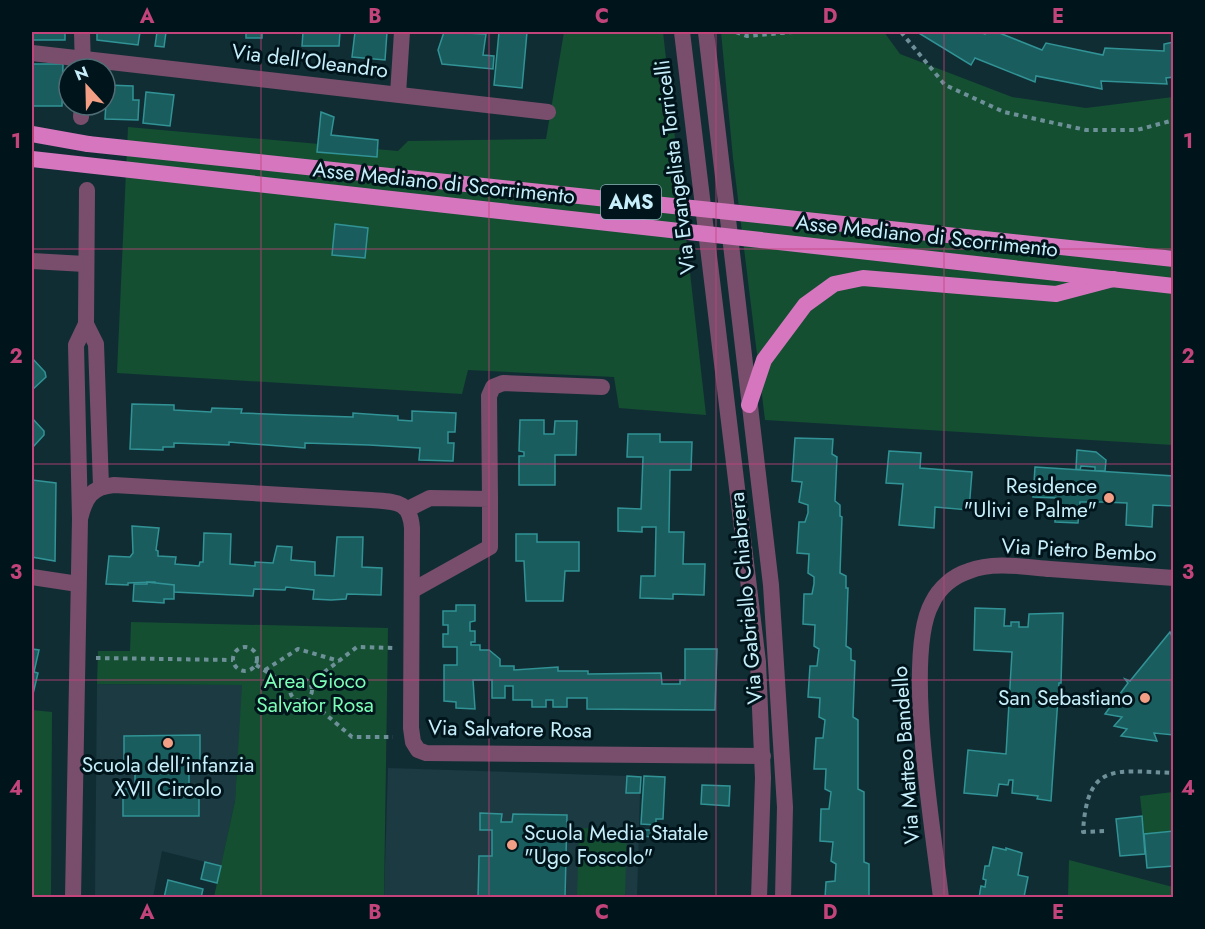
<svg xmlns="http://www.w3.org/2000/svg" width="1205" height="929" viewBox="0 0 1205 929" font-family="Jost,sans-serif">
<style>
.built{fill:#1b3a42}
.green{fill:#144f32}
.building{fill:#1a5d5e;stroke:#319395;stroke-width:1.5}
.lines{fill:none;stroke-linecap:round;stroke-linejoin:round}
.path{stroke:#6e9099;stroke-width:4;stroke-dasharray:4.5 4.5;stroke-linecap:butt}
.minor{stroke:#794e6d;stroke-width:16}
.tertiary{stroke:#794e6d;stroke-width:16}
.trunk{stroke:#d676be;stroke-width:16}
.trunk-bridge{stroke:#d676be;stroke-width:16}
.grid{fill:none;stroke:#c3437b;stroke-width:1.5;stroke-opacity:0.55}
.poi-dot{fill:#f39f85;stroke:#00151b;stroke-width:2}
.labels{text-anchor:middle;stroke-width:6;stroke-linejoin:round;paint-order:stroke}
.shield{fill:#00151b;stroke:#8baeb8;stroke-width:1.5}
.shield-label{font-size:20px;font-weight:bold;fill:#c7effb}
.street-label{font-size:21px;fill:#c7effb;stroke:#00151b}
.poi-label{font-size:21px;fill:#c7effb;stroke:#00151b;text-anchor:end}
.park-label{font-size:21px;fill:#7cfeb7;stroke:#00151b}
.neatline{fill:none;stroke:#c3437b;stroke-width:2}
.grid-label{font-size:20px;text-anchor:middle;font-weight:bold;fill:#c3437b}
</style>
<rect width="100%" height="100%" fill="#112d34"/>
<g class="built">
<path d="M97,684l146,1 -8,116 -14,65 -59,-15 -9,46 -58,1z"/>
<path d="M388,768l239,8 -1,17h14l-3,104 -253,1z"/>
</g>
<g class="green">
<path d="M564,32h99l43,383 -87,-7 -5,-31 -146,-7 -6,24 -345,-21 11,-246 270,24 10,-10 138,-2z"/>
<path d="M721,32h163l16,22 112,43 74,11 87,-11v348l-408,-25 -32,-262z"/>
<path d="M131,622l257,6 -4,269h-170l21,-96 7,-116 -145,-1 1,-33h32z"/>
<path d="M32,710l20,2 -1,185h-19z"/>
<path d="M1173,792v39l-29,3 -4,-38z"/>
<path d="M579,828l48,1 -2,68h-48z"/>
<path d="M1069,860l104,27v10h-105z"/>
</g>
<g class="building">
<rect x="32" y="32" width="33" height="8"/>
<path d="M97,32h43l-2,13 -41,-5z"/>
<path d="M157,32h9l-2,15 -9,-1z"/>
<rect x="246" y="32" width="16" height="6"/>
<path d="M303,32h37l-1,14h-37z"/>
<path d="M355,32h32l-2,28 -33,-3z"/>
<path d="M444,32l42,2 -3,21 11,1 -1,13 -51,-5 -4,-14z"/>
<path d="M499,32h28l-5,56 -28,-3z"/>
<path d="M917,32h63l5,2 1,-2h11l45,18 4,-7 57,12 2,-7 59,3v-7l10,-2v35l-8,1 1,6 -66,-3 1,8 -66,-13 -1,6 -60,-24 -4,7z"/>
<path d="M32,64h31l-1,42h-30z"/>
<path d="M107,85l26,1v14h6l-1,20 -33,-1z"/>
<path d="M146,92l28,3 -4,31 -27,-3z"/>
<path d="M321,112l13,5 -3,18 47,5 -1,17 -60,-5z"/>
<path d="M335,224l33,4 -3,30 -33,-3z"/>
<path d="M32,358l13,14 1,5 -14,13z"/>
<path d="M132,404l42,1v5l37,2 1,-4 30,1 -1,4 49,2 63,2v-4l28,2 17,1v4l14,1v-10l44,2 -1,19h-7v11h6l-1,18 -34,-1 1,-12 -51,-3 -64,-2v5l-76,-6v3l-55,-2v4h-11v3l-33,-1z"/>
<path d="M32,418l12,13v4l-12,13z"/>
<path d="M520,420h24v14h10l1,-13h22l-1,34h-21v30h-36v-29h5v-4l-5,-1z"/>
<path d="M628,434h32v8h32l-1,28h-21l-1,62h15l-1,32h22l-1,31 -31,-1v5l-33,-1 1,-22h14l1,-49h-14v5l-24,-1v-23l23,1 2,-52h-16z"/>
<path d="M795,438l38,1 -1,15 5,3 -2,44 5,4v11l2,1 -2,56 6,3v12h2l-2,58 5,3v11l4,1 -2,56 5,3v69l6,3v70l5,2v34h-44l1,-16 9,-1 1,-17 -5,-3 2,-19 -13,-1 1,-32h8l2,-17 -6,-3 1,-20h-12l2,-31h7l2,-18 -6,-3 1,-19 -12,-1 2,-31h7l2,-17 -5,-3 1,-21 -12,-1 1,-30h8l2,-10v-7l-6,-4 1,-19 -12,-1 2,-31h6l3,-9v-8l-9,-3 3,-20 -10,-1z"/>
<path d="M1077,450l19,2 10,8 -1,11h-10v-4l-14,-1 -1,4 -4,-1z"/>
<path d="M889,451l32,2 -1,15 52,4 -3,38 -34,-3 -1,21 -35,-3 4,-41 -17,-1z"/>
<path d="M1035,467l139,9v30l-21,-1 -1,22 -26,-2 1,-22 -24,-1h-23l-2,21 -23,-1 1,-24 -23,-1z"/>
<path d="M32,480l24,3 -1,78 -23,-4z"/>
<path d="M132,526l27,2 -3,22 2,1v5l18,1 -1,7 24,2 1,-4h3l1,-29 27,1 -1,30 25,2v-4l18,1 4,-17 15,1 -1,13 24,2v13l19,1 3,-39h26l-1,30 20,1 -1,27 -34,-1 -1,5 -15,1 -18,-1 1,-9 -28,-3 -1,3 -31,-1 -1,7 -79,-4v-7l-18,-1 -1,-2 -27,1v2l-22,-1 3,-28 21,1 3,-4z"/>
<path d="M516,534h21v8h42v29h-14l-2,30h-37l-2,-40h-8z"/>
<path d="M147,582l27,3v14h-10v4l-31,-2 1,-17h13z"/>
<path d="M456,605h19v16l-5,1v9h5v11h-4v3h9v5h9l11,9v7h14v4l44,-3v4h30v3l73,-1 1,11h18v-4h5v-31h32l-2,61 -128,-1v-11h-20v9h-14v-7h-7v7h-14v-7h-19v-14h-8v12h-13v-18h-19l2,29 -19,-1v-6l-12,-1v-36h13v-18h-14v-13h5v-9h-5v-14h13z"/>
<path d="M975,608l30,1 -1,17h7v-4h8v5h9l1,-13 34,-1 -2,70h-2l-8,118 -14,-2 1,-3 -26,-3 1,-13h-4l-1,5 -9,-1 -2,12 -33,-3 4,-43 38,4 6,-102 -38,-2z"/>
<path d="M1170,632l4,9v94l-20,-2 3,8 -36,-5 6,-7 -13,-3 8,-9 -17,-3 23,-31 -3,-4 5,2z"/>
<path d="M32,649l7,1 -5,22 4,1 -5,21z"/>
<path d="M200,735v28h-11v28h10v25h-76v-27h12v-27h-11v-26z"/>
<path d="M627,776l14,1 -1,16h-14z"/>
<path d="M644,776l21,1 -2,42h-7v6l-15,-1z"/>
<path d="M702,785l28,1 -1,20 -28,-2z"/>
<path d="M480,813l22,1 -1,8h11l1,-8 54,1 -2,83h-87l1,-42h13v-26h-12z"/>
<path d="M1142,816l3,38 -25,2 -4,-37z"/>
<path d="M641,830h13l-1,7 -12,-1z"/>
<path d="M1174,831v35l-27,2 -3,-34z"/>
<path d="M993,847l13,3v-2l16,5 -4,22 10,2 -4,20 -45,1 2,-12 4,1 1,-7 -3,-1 2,-13h4z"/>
<path d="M205,862l16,4 -4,17 -16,-4z"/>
<path d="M168,880l35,9 -2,9h-37z"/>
</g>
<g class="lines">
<g class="path">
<path d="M736,32l11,4 46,-4"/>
<path d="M901,32l44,53 59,27 82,18h51l37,-10"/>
<circle cx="245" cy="659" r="12"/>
<path d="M96,658l137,2"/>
<path d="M256,665l35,22"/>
<path d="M265,670l33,-21 41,12"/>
<circle cx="301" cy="690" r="11"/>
<path d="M310,683l47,-36 36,1"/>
<path d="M308,699l44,38h41"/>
<path d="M1104,831l-21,1c4,-71 32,-61 91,-59"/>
</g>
<g class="minor">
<path d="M82,32l1,37"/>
<path d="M32,53l516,59"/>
<path d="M398,94l4,-62"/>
<path d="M81,117l1,-12"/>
<path d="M87,190l-1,134 10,20 5,142"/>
<path d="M32,261l53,3"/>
<path d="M490,499l-1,-103 4,-9 10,-4 99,4"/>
<path d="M408,509l22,-11 60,1v48l-77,43"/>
<path d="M80,519c5,-21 11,-32 34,-34l257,15c24,2 39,0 41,28l-1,200 2,14 5,8 8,3 337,3"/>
<path d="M32,577l46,7"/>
<path d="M73,898l7,-379 -4,-174 10,-21"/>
<path d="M941,898c-7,-64 -38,-243 -9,-295 7,-15 21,-27 37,-32 24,-10 56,-4 81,-2 41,3 82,6 124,9"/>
</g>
<g class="tertiary">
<path d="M682,32l76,630 5,116 -4,120"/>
<path d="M706,32l65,553 14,222 -2,91"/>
</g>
<g class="trunk">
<path d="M32,134l56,10"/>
<path d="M749,405l15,-45 41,-55 29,-21 29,-6 193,16 57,-15"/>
</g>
<g class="trunk-bridge">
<path d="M88,144l1086,115"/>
<path d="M32,159l1142,127"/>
</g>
</g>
<path class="grid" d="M261,32v866M489,32v866M716,32v866M944,32v866M32,249h1142M32,464h1142M32,680h1142"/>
<g class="poi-dot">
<circle cx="1109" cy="498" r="6"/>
<circle cx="1145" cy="698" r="6"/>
<circle cx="168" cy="743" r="6"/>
<circle cx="512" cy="845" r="6"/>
</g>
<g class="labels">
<rect class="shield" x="601" y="185" width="60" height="34" rx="4.5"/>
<g class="shield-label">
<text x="631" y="209">AMS</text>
</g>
<g class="street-label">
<text transform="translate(310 61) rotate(7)" y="7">Via dell'Oleandro</text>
<text transform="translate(675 167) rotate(-97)" y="7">Via Evangelista Torricelli</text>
<text transform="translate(444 183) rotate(6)" y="7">Asse Mediano di Scorrimento</text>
<text transform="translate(927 236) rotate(6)" y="7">Asse Mediano di Scorrimento</text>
<text transform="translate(1079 550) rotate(3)" y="7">Via Pietro Bembo</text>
<text transform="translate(746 598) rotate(-95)" y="7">Via Gabriello Chiabrera</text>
<text transform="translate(510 729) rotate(1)" y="7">Via Salvatore Rosa</text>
<text transform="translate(906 755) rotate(-94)" y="7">Via Matteo Bandello</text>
</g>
<g class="poi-label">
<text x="1097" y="493">Residence<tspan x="1097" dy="24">"Ulivi e Palme"</tspan></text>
<text x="1133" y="705">San Sebastiano</text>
<text x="168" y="772" text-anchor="middle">Scuola dell'infanzia<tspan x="168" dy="24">XVII Circolo</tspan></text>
<text x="524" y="840" text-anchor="start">Scuola Media Statale<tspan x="524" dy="24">"Ugo Foscolo"</tspan></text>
</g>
<g class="park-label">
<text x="315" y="688">Area Gioco<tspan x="315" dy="24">Salvator Rosa</tspan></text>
</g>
</g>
<rect width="1205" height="929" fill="none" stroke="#00151b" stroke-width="66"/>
<g transform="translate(87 87) rotate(338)"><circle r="28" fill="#00151b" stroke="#506c75" stroke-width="1.5"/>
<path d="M0-4.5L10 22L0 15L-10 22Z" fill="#f39f85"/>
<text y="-9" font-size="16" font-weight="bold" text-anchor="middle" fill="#c7effb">N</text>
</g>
<rect x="33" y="33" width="1139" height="863" class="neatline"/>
<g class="grid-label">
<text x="147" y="23">A</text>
<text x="375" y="23">B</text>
<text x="602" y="23">C</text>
<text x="830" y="23">D</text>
<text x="1058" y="23">E</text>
<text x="16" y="148">1</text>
<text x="1188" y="148">1</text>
<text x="16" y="363">2</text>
<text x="1188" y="363">2</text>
<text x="16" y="579">3</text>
<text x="1188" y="579">3</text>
<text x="16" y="795">4</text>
<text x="1188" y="795">4</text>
<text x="147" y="919">A</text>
<text x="375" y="919">B</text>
<text x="602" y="919">C</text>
<text x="830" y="919">D</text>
<text x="1058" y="919">E</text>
</g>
</svg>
